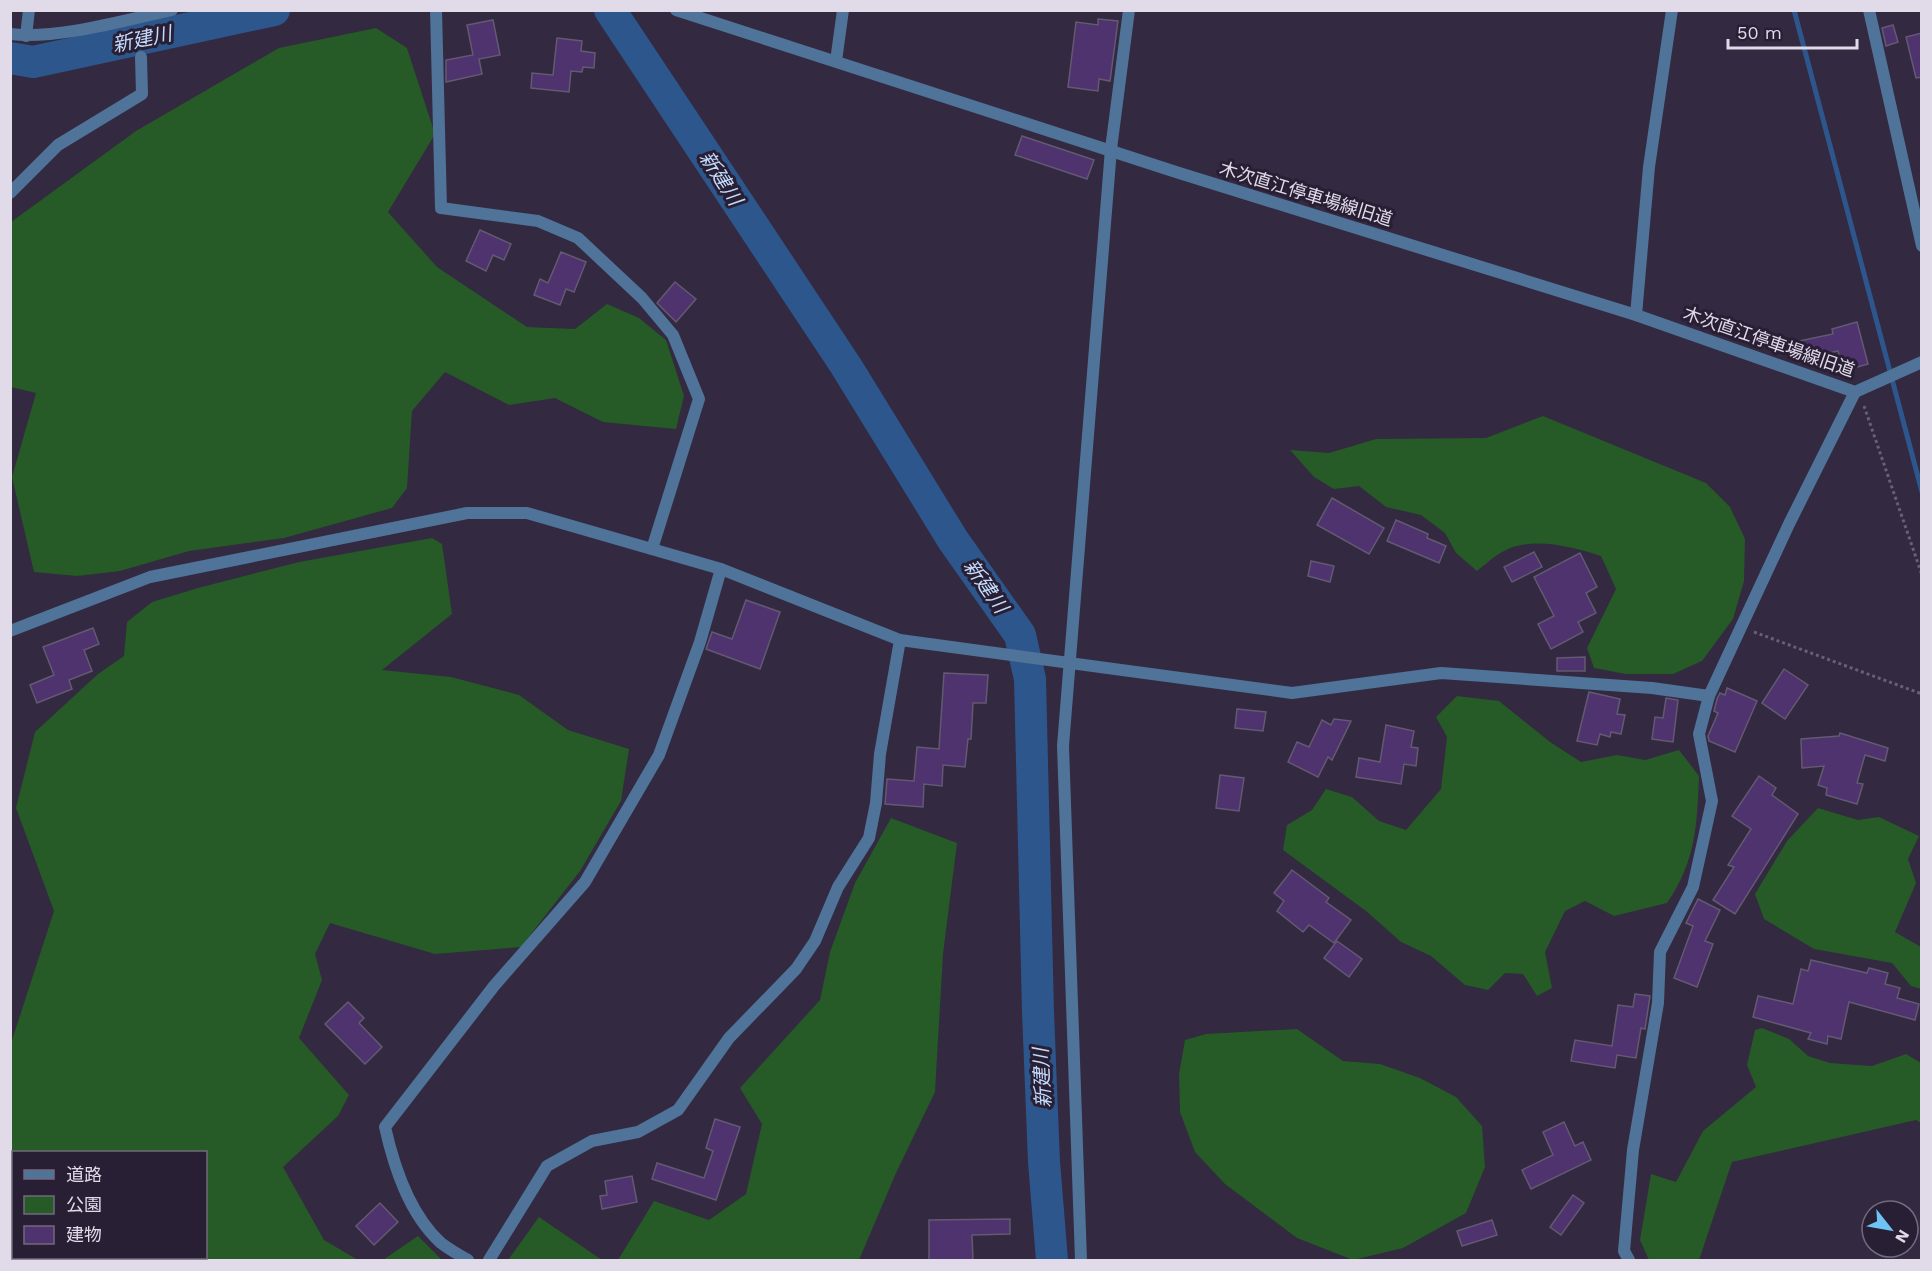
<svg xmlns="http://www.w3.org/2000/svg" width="1932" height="1271" viewBox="0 0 1932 1271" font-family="'Work Sans','Noto Sans JP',sans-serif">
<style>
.green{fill:#265a26}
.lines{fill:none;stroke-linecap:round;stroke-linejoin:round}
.stream{stroke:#2c568c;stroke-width:5}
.river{stroke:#2c568c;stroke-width:32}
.building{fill:#4e336e;stroke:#635972;stroke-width:1.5}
.path{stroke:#696074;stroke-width:3;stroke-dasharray:3 3;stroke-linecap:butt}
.minor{stroke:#4f7399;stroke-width:12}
.labels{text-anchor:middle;stroke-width:6;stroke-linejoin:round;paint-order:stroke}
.street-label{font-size:18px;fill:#e0dae9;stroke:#291f35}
.water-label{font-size:20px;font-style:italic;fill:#c2dbfb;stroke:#291f35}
</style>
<rect width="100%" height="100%" fill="#332940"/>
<g class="green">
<path d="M376,28l31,20 28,86 -47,78 49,55 90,60 48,2 32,-25 32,14 27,22 18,56 -8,33 -73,-7 -48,-24 -46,7 -64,-33 -33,39 -5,77 -15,20 -108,30 -95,13 -69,20 -43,5 -43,-4 -22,-95 24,-84 -25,-6v-165l125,-91 143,-83z"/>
<path d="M1543,416l163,67 24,24 15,32 -1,42 -11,38 -31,42 -29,13h-47l-32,-6 -7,-20 29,-59 -15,-33c-28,-9 -70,-20 -97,-5 -10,5 -18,13 -27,20l-21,-18 -11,-20 -24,-18 -35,-8 -27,-21 -25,3 -20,-12 -24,-27 39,3 47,-14 110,-1z"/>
<path d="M432,538l10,6 10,70 -70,56 69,7 68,18 49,35 61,19 -8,52 -41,70 -59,76 -86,7 -105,-31 -15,31 7,26 -23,58 50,57 -11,21 -55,51 41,73 34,20h-328v-2h176v-106h-192l-1,59 -2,-1 1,-170 42,-129 -38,-103 19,-76 63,-58 26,-18 3,-34 25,-20 46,-14 101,-26z"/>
<path d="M1457,696l42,5 51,41 31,20 36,-7 28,5 34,-10 20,26c-2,49 -3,85 -32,127l-53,13 -29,-15 -20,10 -20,41 7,36 -15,8 -14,-22 -18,-1 -17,17 -23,-5 -34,-29 -30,-14 -35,-31 -83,-61 4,-25 25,-15 14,-21 26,8 27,24 27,9 35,-41 6,-52 -11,-20z"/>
<path d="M1818,808l40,12 21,-3 40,19 -11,23 8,24 -21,49 26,15v42l-10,-3 -19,-23 -78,-14 -50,-30 -9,-25 32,-53z"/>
<path d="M891,818l66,25 -14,111 -8,138 -39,81 -37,87h-241l36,-59 55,19 37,-26 16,-70 -22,-36 80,-88 10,-48 25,-69z"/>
<path d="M1762,1028l27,11 19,17 22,7 42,3 34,-12 15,9v60l-5,-3 -184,42 -33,98h-50l-9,-20 11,-66 25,8 27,-51 53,-44 -9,-22 8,-35z"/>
<path d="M1297,1029l46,32 37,3 40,14 36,19 26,29 3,41 -19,46 -63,35 -50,12 -56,-22 -72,-54 -30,-32 -15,-40 -1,-38 6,-34 21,-6z"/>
<path d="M539,1217l63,43h-94z"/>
<path d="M418,1236l24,24h-59z"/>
</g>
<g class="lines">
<path class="stream" d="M1794,10l128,482"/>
<g class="river">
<path d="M610,10l236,356 107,174 67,95 10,44 8,333 6,150 8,98"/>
<path d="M10,58l23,4 241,-52"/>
</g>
</g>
<g class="building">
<path d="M1098,19l20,2 -8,60 -11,-2 -1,12 -30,-4 8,-65 22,3z"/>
<path d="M493,20l7,35 -21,4 3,15 -36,8v-22l27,-5 -6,-30z"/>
<path d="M1893,25l5,17 -12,4 -4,-18z"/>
<path d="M1922,33v44l-6,1 -10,-41z"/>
<path d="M557,38l25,3 -1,10 14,2 -1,15 -11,-1 -1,5 -11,-1 -2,21 -38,-4 1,-15 21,2z"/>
<path d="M1022,136l72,24 -7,19 -72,-24z"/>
<path d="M480,230l31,14 -7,16 -11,-5 -7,16 -20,-10z"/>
<path d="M561,252l25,10 -12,30 -8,-3 -6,16 -26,-10 6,-16 8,4z"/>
<path d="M675,282l21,17 -20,23 -19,-19z"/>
<path d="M1857,322l11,42 -25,7 -5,-20 -40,9 -4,-18 39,-8 -1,-5z"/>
<path d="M1332,498l52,30 -15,26 -52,-29z"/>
<path d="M1396,520l32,14 -1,4 19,8 -7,17 -52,-22z"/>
<path d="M1534,552l8,15 -30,15 -8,-15z"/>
<path d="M1580,553l17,34 -11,6 10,20 -18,9 5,10 -32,17 -13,-25 16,-8 -20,-39z"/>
<path d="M1311,561l23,5 -4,16 -22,-6z"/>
<path d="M746,600l34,12 -20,57 -54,-20 6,-17 20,7z"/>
<path d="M93,628l6,16 -15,6 8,21 -23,9 3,9 -35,14 -7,-18 24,-10 -11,-28z"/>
<path d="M1585,657v14h-28v-13z"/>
<path d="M1784,669l24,16 -23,34 -23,-16z"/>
<path d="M944,673l44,2 -2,28h-13l-2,36h-3l-3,28 -22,-2 -1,21 -18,-2 -1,23 -38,-3 2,-25 27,2 3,-34 22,2z"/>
<path d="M1727,688l30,13 -22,51 -26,-11 -1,-5 10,-23 -4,-2 3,-12 3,-6 5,2z"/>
<path d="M1589,692l31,7 -3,15 8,1 -4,19 -10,-2 -1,5 -10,-3 -3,11 -20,-4z"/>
<path d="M1666,698l12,2 -5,42 -21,-3 3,-22 8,1z"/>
<path d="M1237,709l29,3 -3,19 -28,-3z"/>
<path d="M1334,719l17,2 -19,39 -4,-3 -10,20 -30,-15 9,-20 12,5 13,-27 9,5z"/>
<path d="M1386,725l28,6 -3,16 7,1 -2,18 -12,-2 -3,20 -45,-7 3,-19 21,4z"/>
<path d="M1840,733l48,15 -3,13 -20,-6 -8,28 6,1 -6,20 -31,-9 1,-7 -9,-3 6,-19 -22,2 -1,-29 38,-3z"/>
<path d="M1220,775l24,3 -5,33 -23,-3z"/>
<path d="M1759,776l17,12 -4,7 26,19 -63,100 -22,-14 21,-33 -6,-2 23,-36 -19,-13z"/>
<path d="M1292,870l37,28 -3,4 25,18 -17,23 -25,-18 -6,7 -26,-21 7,-10 -10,-8z"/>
<path d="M1698,899l22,11 -15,31 8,3 -16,43 -23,-9 19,-52 -7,-3z"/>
<path d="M1337,941l25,18 -13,18 -25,-19z"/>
<path d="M1811,960l56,13 2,-5 19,5 -3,11 15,4 -3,10 22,6 -4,16 -66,-18 -8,37 -13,-3 -1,8 -19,-5 3,-6 -58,-16 5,-21 35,8 8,-35 7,2z"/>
<path d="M1635,994l15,2 -5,33 -4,-1 -5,30 -19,-3 -2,13 -44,-7 4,-21 37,6 6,-41 15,2z"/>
<path d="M348,1002l16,16 -5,5 23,24 -17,17 -40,-40z"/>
<path d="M715,1119l25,8 -24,73 -64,-21 5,-16 47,15 9,-27 -7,-3z"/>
<path d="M1564,1122l11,24 8,-4 8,18 -60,29 -9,-19 31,-15 -10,-23z"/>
<path d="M632,1176l5,26 -35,7 -2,-13 7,-1 -2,-14z"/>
<path d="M1573,1195l11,8 -23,32 -11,-8z"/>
<path d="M380,1203l18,19 -24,23 -18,-19z"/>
<path d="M1010,1219v15l-38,1 1,25h-44v-40z"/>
<path d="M1492,1220l5,15 -35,11 -5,-15z"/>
</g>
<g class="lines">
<g class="path">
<path d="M1864,406l58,169"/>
<path d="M1754,632l168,62"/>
</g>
<g class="minor">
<path d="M436,10l5,198 97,13 40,17 64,60 31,37 26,64 -47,150"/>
<path d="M676,10l500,162 460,143 219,77 67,-30"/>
<path d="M1869,10l53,236"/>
<path d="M10,34c47,6 115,-14 162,-24"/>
<path d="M26,36l3,-26"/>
<path d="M836,61l7,-51"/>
<path d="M10,193l48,-48 84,-51 -1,-37"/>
<path d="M1636,315l13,-148 23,-157"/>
<path d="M10,631l140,-54 317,-64h60l194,56 179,71 392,53 149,-20 211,15 57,8"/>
<path d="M468,1260c-9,-5 -19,-11 -27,-17 -32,-29 -47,-76 -56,-116l109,-141 91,-104 74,-127 41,-113 21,-73"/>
<path d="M489,1260l58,-94 45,-25 46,-9 40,-22 51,-72 67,-69 19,-28 23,-54 31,-49 7,-35 4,-49 20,-114"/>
<path d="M1081,1260l-18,-514 48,-597 18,-139"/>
<path d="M1629,1260l-5,-9 9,-101 25,-147 2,-51 33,-65 19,-86 -13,-67 10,-38 80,-172 66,-132"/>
</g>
</g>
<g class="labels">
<g class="street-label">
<text transform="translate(1306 194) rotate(17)" y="6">木次直江停車場線旧道</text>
<text transform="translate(1769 342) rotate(19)" y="6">木次直江停車場線旧道</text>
</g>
<g class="water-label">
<text transform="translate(142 39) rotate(-12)" y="7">新建川</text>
<text transform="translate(721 178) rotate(57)" y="7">新建川</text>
<text transform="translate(986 586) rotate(55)" y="7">新建川</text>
<text transform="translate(1042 1078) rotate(-93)" y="7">新建川</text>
</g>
</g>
<rect width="1932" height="1271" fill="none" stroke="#e0dae9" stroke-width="24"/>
<rect x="12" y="1151" width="195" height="108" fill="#291f35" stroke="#726a7d" stroke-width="1.5"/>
<rect x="24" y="1170" width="30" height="9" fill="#4f7399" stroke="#726a7d" stroke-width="1.5"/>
<text x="66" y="1181" font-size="18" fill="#e0dae9">道路</text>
<rect x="24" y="1196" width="30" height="18" fill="#265a26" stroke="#726a7d" stroke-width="1.5"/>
<text x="66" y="1211" font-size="18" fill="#e0dae9">公園</text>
<rect x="24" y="1226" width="30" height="18" fill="#4e336e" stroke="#726a7d" stroke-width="1.5"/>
<text x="66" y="1241" font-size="18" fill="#e0dae9">建物</text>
<g transform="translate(1890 1229) rotate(121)"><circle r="28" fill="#291f35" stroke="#726a7d" stroke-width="1.5"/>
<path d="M0-4.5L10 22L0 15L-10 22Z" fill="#6fc2f4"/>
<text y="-9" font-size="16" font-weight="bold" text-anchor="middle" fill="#e0dae9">N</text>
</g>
<path d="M1728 39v9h129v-9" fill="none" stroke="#e0dae9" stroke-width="3"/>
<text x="1737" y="39" font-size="18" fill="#e0dae9" stroke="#291f35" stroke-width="4.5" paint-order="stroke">50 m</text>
</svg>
